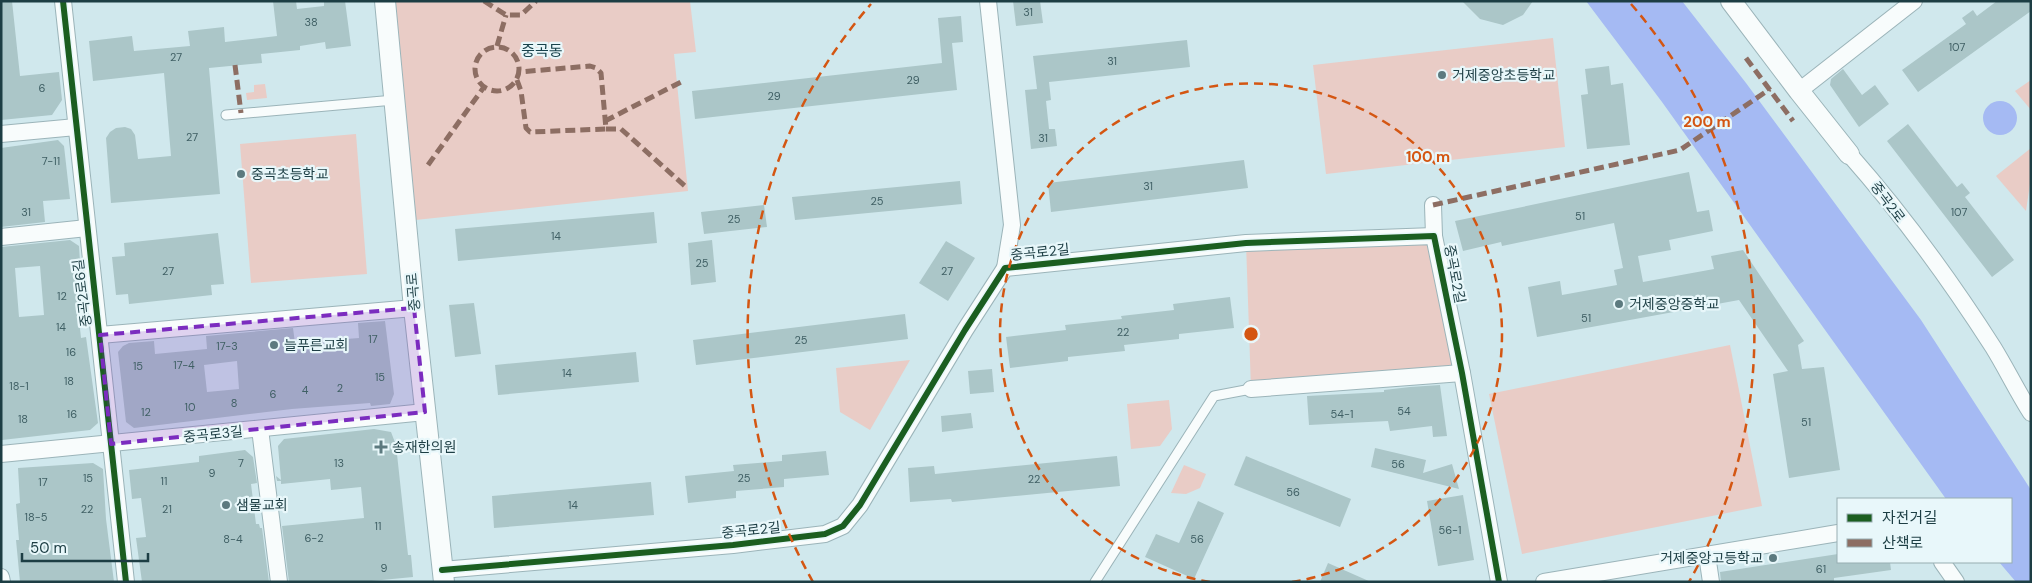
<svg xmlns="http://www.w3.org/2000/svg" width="2032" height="583" viewBox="0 0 2032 583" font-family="'DM Sans','Noto Sans KR',sans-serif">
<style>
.green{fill:#e9ccc6}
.water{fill:#a5baf3}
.building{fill:#abc6c8;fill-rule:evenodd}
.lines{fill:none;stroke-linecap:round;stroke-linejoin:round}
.service-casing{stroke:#9bb4b9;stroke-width:11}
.minor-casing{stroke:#9bb4b9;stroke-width:18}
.tertiary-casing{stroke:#9bb4b9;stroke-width:22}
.service{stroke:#f8fcfc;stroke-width:9}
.minor{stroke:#f8fcfc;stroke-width:16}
.tertiary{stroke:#f8fcfc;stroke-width:20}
.quiet{stroke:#8d6e63;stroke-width:5;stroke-dasharray:10 5;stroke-linecap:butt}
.cycleway-casing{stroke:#e8f7fa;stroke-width:9}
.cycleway{stroke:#1b5e20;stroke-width:6}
.marked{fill:#7b2cbf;fill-opacity:0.2;stroke:#7b2cbf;stroke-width:4;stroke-dasharray:10 6;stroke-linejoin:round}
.ring{fill:none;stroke:#d45612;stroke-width:2.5;stroke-dasharray:9 6}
.poi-dot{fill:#5c7a7f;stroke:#e8f7fa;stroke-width:2}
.labels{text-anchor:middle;stroke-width:4.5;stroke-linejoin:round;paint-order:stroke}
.number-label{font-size:11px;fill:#406065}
.poi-label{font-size:14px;fill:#1d3e44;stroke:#e8f7fa;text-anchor:start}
.street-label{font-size:14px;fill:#1d3e44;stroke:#e8f7fa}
.neighbourhood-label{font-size:15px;fill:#18424b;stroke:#e8f7fa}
.centre{fill:#d45612;stroke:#e8f7fa;stroke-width:2.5}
.ring-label{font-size:15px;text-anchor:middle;font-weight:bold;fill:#d45612;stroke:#e8f7fa;stroke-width:4.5;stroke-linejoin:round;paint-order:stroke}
</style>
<rect width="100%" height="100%" fill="#d0e8ed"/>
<g class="green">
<path d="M385,1h305l6,51 -22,2 14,137 -282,30z"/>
<path d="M1553,38l12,109 -239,27 -13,-109z"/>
<path d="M2031,80v30l-16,-19z"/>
<path d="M265,84l2,14 -20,2 -1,-7 8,-1v-7z"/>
<path d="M356,134l11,140 -116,9 -11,-139z"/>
<path d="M2031,148v29l-5,34 -30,-35z"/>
<path d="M1434,236l28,137 -211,16 -5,-146z"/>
<path d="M1730,345l32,161 -240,48 -33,-160z"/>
<path d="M910,360l-40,70 -30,-18 -4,-44z"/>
<path d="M1169,400l3,29 -12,17 -29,3 -4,-45z"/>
<path d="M1184,465l22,9 -6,14 -14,6 -15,-1z"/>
</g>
<g class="water">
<path d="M1586,1h96l64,82 175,237 110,170v92h-15l-17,-20h12v-63h-65l-284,-397z"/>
<circle cx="2000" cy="118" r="17"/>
</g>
<g class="building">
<path d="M1,1h11l8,75 39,-4 3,28 -10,15 -51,5z"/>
<path d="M273,1h23l1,8 27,-3v-5h21l6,45 -25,3 -1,-7 -25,4v4l-39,4 1,9 -53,5 11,126 -109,9 -5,-65 4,-6 6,-4 9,-1 6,2 4,6 3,24 33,-3 -7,-83 -71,8 -4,-40 43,-5 2,15 56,-5 -2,-15 36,-4 1,15 52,-6z"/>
<path d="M1013,1h27l3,22 -27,3z"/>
<path d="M1462,1h71l-10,14 -20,10 -23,-6z"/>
<path d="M1997,1h34v10l-113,81 -16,-22 64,-46 -4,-6 11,-8 4,6z"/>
<path d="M961,16l2,26 -11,1 5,47 -262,29 -3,-28 250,-28 -4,-45z"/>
<path d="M1187,40l3,27 -141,15 2,18 -5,1 3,28h6l2,17 -26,3 -6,-59 12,-1 -4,-33z"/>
<path d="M1609,66l2,19 12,-2 7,62 -43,4 -6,-54 7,-1 -3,-25z"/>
<path d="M1843,69l19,26 13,-10 14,19 -30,23 -29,-42 1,-6z"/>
<path d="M1908,124l49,63 5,-4 8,10 -5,4 49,63 -22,17 -105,-136z"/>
<path d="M58,140l6,6 6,53 -27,2 2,21 -44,5v-79z"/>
<path d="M1244,160l4,28 -197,24 -3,-29z"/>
<path d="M1689,172l8,40 12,-2 4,21 -44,9 2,10 -33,6 5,26 71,-13 -3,-13 32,-6 61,91 -6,4 4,24 22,-2 16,103 -51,8 -16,-104 15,-3 -49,-71 -202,37 -9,-50 32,-6 2,14 55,-10 -3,-15 9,-2 -9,-45 -112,23 -1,-4 -38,9 -8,-30z"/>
<path d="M960,181l2,23 -167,16 -3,-23z"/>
<path d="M764,205l3,22 -63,7 -3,-22z"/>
<path d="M654,212l3,31 -199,18 -3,-32z"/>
<path d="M218,233l6,51 -13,1 1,10 -83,9 -1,-10 -12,1 -4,-38 13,-1 -1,-13z"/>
<path d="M70,240l9,6 4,64h-5l3,28 5,-1 12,86 -8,7 -88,10 -1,-193zM40,266l4,49 -25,2 -4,-49z"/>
<path d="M712,240l4,42 -25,3 -3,-42z"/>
<path d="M946,241l29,17 -27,43 -29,-18z"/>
<path d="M1230,297l4,31 -55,6v5l-55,6 1,6 -57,6v4l-58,7 -4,-31 60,-7 -1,-5 57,-6 -1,-3 53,-6 -1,-6z"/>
<path d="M474,303l7,51 -26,3 -6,-52z"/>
<path d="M905,314l3,25 -212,26 -3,-25z"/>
<path d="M385,321l9,73 -4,10 -19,2 -1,-3 -78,6 -158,19 -8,-6 -8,-70 5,-6 6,-3 25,-2 1,13 52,-5 -1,-13 87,-8 2,15 64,-5 -1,-15zM237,361l2,28 -32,3 -3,-27z"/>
<path d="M636,352l3,30 -141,13 -3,-30z"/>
<path d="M992,369l2,23 -24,2 -2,-23z"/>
<path d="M1440,385l7,51 -14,1 -1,-11 -42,5 -2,-10 -79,4 -2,-29 77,-4v-2l26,-3z"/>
<path d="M971,413l2,15 -31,4 -1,-16z"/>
<path d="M374,429l17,3 5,13 12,110h3l2,22 -52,5h-72l-7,-56 82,-8 -3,-31 -30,3 -1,-11 -49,5v-3h-4l-1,-5 5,4 -3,-34 6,-7z"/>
<path d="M1375,448l51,12 -3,13 29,-9 7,25 -88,-22z"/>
<path d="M245,450l8,7 4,26 -6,1 5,40h3l1,4h2l7,54h-127l-6,-44 10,-1 -5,-39 -9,1 -3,-29 70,-8v-6z"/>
<path d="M826,451l3,24 -45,4v8l-48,4v7l-48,5 -3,-27 49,-5 -1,-6 49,-4v-6z"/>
<path d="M1117,456l3,30 -168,16 -1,-3 -41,3 -2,-34 26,-2 1,8z"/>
<path d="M1246,456l105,43 -11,28 -106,-42z"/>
<path d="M93,463l10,6 3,50 8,63h-94l-4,-42h3l-3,-36 4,-1 -2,-35z"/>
<path d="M651,482l3,33 -160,13 -2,-32z"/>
<path d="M1463,495l11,65 -36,6 -11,-65z"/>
<path d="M1198,501l26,12 -30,66 -49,-22 11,-23 23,9z"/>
<path d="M1838,554v8h52l1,8 -57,8v4h-113l-1,-10z"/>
<path d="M1328,563l43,19h-51z"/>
</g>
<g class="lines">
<g class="service-casing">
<g id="service">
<path d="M226,115l168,-15"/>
<path d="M1095,582l119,-186 37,-7"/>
</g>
</g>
<g class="minor-casing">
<g id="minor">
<path d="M63,1l63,581"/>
<path d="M988,1l24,224 -7,43"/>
<path d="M1799,91l115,-90"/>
<path d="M1,134l75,-7"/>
<path d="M1849,154c53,60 101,126 144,193 13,21 24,44 38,66"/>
<path d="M1433,205l1,31"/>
<path d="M1,237l86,-9"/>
<path d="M100,335l314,-27"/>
<path d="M1251,389l211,-16"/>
<path d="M260,429l19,153"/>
<path d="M1,454l424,-42"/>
<path d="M1707,555l4,27"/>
<path d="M1942,562l14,20"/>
<path d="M442,570l291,-25 92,-11 18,-8 17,-21 105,-175 40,-62 241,-25 188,-7 28,137 37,209"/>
<path d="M1,577l1,5"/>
<path d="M1544,582l294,-49"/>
</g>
</g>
<g class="tertiary-casing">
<g id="tertiary">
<path d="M385,1l29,307 30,274"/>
<path d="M1731,1l68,90 50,63"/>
</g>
</g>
<use href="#service" class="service"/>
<use href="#minor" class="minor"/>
<use href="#tertiary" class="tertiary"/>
<g class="quiet">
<path d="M484,1l22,14h15l15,-14"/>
<path d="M497,46l9,-31"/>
<circle cx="497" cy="69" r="22"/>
<path d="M1746,58l47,63"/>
<path d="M235,65l6,48"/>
<path d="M517,80l4,11 5,37 4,4 76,-3 -5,-56 -5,-5 -6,-2 -71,6"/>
<path d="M605,121l78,-40"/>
<path d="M606,129h15l64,57"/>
<path d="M428,165l56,-78"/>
<path d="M1433,205l247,-55 90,-61"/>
</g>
<g class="cycleway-casing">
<g id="cycleway">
<path d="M63,1l63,581"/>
<path d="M442,570l291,-25 92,-11 18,-8 17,-21 105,-175 40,-62 241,-25 188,-7 28,137 37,209"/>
</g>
</g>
<use href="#cycleway" class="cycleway"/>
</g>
<path class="marked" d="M414,308l11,104 -314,32 -11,-109z"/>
<g class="ring">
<path d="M1210 582A251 251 0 1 1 1292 582"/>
<path d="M813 582A503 503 0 0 1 871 4M1631 4A503 503 0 0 1 1689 582"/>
</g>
<g class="poi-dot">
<circle cx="1442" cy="75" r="5"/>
<circle cx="241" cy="174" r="5"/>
<circle cx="1619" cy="304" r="5"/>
<circle cx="274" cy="345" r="5"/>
<path d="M378.5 439.5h5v5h5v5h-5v5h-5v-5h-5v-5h5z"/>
<circle cx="226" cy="505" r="5"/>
<circle cx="1773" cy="558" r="5"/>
</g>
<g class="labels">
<g class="number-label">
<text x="1028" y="16">31</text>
<text x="311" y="26">38</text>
<text x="1957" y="51">107</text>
<text x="176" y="61">27</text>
<text x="1112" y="65">31</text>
<text x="913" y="84">29</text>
<text x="42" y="92">6</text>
<text x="774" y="100">29</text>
<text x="192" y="141">27</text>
<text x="1043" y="142">31</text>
<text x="51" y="165">7-11</text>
<text x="1148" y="190">31</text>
<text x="877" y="205">25</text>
<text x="26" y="216">31</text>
<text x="1959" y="216">107</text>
<text x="1580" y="220">51</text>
<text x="734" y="223">25</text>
<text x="556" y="240">14</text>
<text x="702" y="267">25</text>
<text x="168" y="275">27</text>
<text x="947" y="275">27</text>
<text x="62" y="300">12</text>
<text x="1586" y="322">51</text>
<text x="61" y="331">14</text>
<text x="1123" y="336">22</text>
<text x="373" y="343">17</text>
<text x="801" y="344">25</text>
<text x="227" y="350">17-3</text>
<text x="71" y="356">16</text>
<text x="184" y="369">17-4</text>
<text x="138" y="370">15</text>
<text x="567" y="377">14</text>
<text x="380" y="381">15</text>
<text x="69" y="385">18</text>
<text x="19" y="390">18-1</text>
<text x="340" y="392">2</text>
<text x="305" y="394">4</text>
<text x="273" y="398">6</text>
<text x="234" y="407">8</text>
<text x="190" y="411">10</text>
<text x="1404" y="415">54</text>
<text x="146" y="416">12</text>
<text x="72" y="418">16</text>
<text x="1342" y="418">54-1</text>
<text x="23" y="423">18</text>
<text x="1806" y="426">51</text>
<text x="241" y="467">7</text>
<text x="339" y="467">13</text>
<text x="1398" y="468">56</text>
<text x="212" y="477">9</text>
<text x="88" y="482">15</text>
<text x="744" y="482">25</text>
<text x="1034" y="483">22</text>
<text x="164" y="485">11</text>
<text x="43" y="486">17</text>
<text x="1293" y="496">56</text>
<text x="573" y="509">14</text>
<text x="87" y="513">22</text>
<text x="167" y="513">21</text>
<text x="36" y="521">18-5</text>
<text x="378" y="530">11</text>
<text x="1450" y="534">56-1</text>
<text x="314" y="542">6-2</text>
<text x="233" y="543">8-4</text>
<text x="1197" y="543">56</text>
<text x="384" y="572">9</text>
<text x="1821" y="573">61</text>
</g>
<g class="poi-label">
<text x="1452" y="80">거제중앙초등학교</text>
<text x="251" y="179">중곡초등학교</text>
<text x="1629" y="309">거제중앙중학교</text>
<text x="284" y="350">늘푸른교회</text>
<text x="392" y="452">송재한의원</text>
<text x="236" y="510">샘물교회</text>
<text x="1763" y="563" text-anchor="end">거제중앙고등학교</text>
</g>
<g class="street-label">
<text transform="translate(1888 202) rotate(53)" y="5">중곡2로</text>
<text transform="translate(1040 252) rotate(-6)" y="5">중곡로2길</text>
<text transform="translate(1455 274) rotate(79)" y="5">중곡로2길</text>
<text transform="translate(413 292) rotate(-95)" y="5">중곡로</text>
<text transform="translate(82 293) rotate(-97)" y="5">중곡2로6길</text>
<text transform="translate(213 434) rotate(-6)" y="5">중곡로3길</text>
<text transform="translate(751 530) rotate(-6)" y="5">중곡로2길</text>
</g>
<g class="neighbourhood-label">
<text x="542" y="56">중곡동</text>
</g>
</g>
<circle cx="1251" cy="334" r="8" class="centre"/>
<g class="ring-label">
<text x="1707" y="127">200 m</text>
<text x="1428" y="162">100 m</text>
</g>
<rect width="2032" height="583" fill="none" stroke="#1d3e44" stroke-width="5"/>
<rect x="1837" y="498" width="175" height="65" fill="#e8f7fa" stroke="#97adb1"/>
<rect x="1847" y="514" width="25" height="8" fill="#1b5e20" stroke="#97adb1"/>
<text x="1882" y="523" font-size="15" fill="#1d3e44">자전거길</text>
<rect x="1847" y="539" width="25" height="8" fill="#8d6e63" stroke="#97adb1"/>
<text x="1882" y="548" font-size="15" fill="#1d3e44">산책로</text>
<path d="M22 553v8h126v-8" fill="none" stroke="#1d3e44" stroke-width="2.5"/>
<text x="30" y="553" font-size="15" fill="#1d3e44" stroke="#e8f7fa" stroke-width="4" paint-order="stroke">50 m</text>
</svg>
